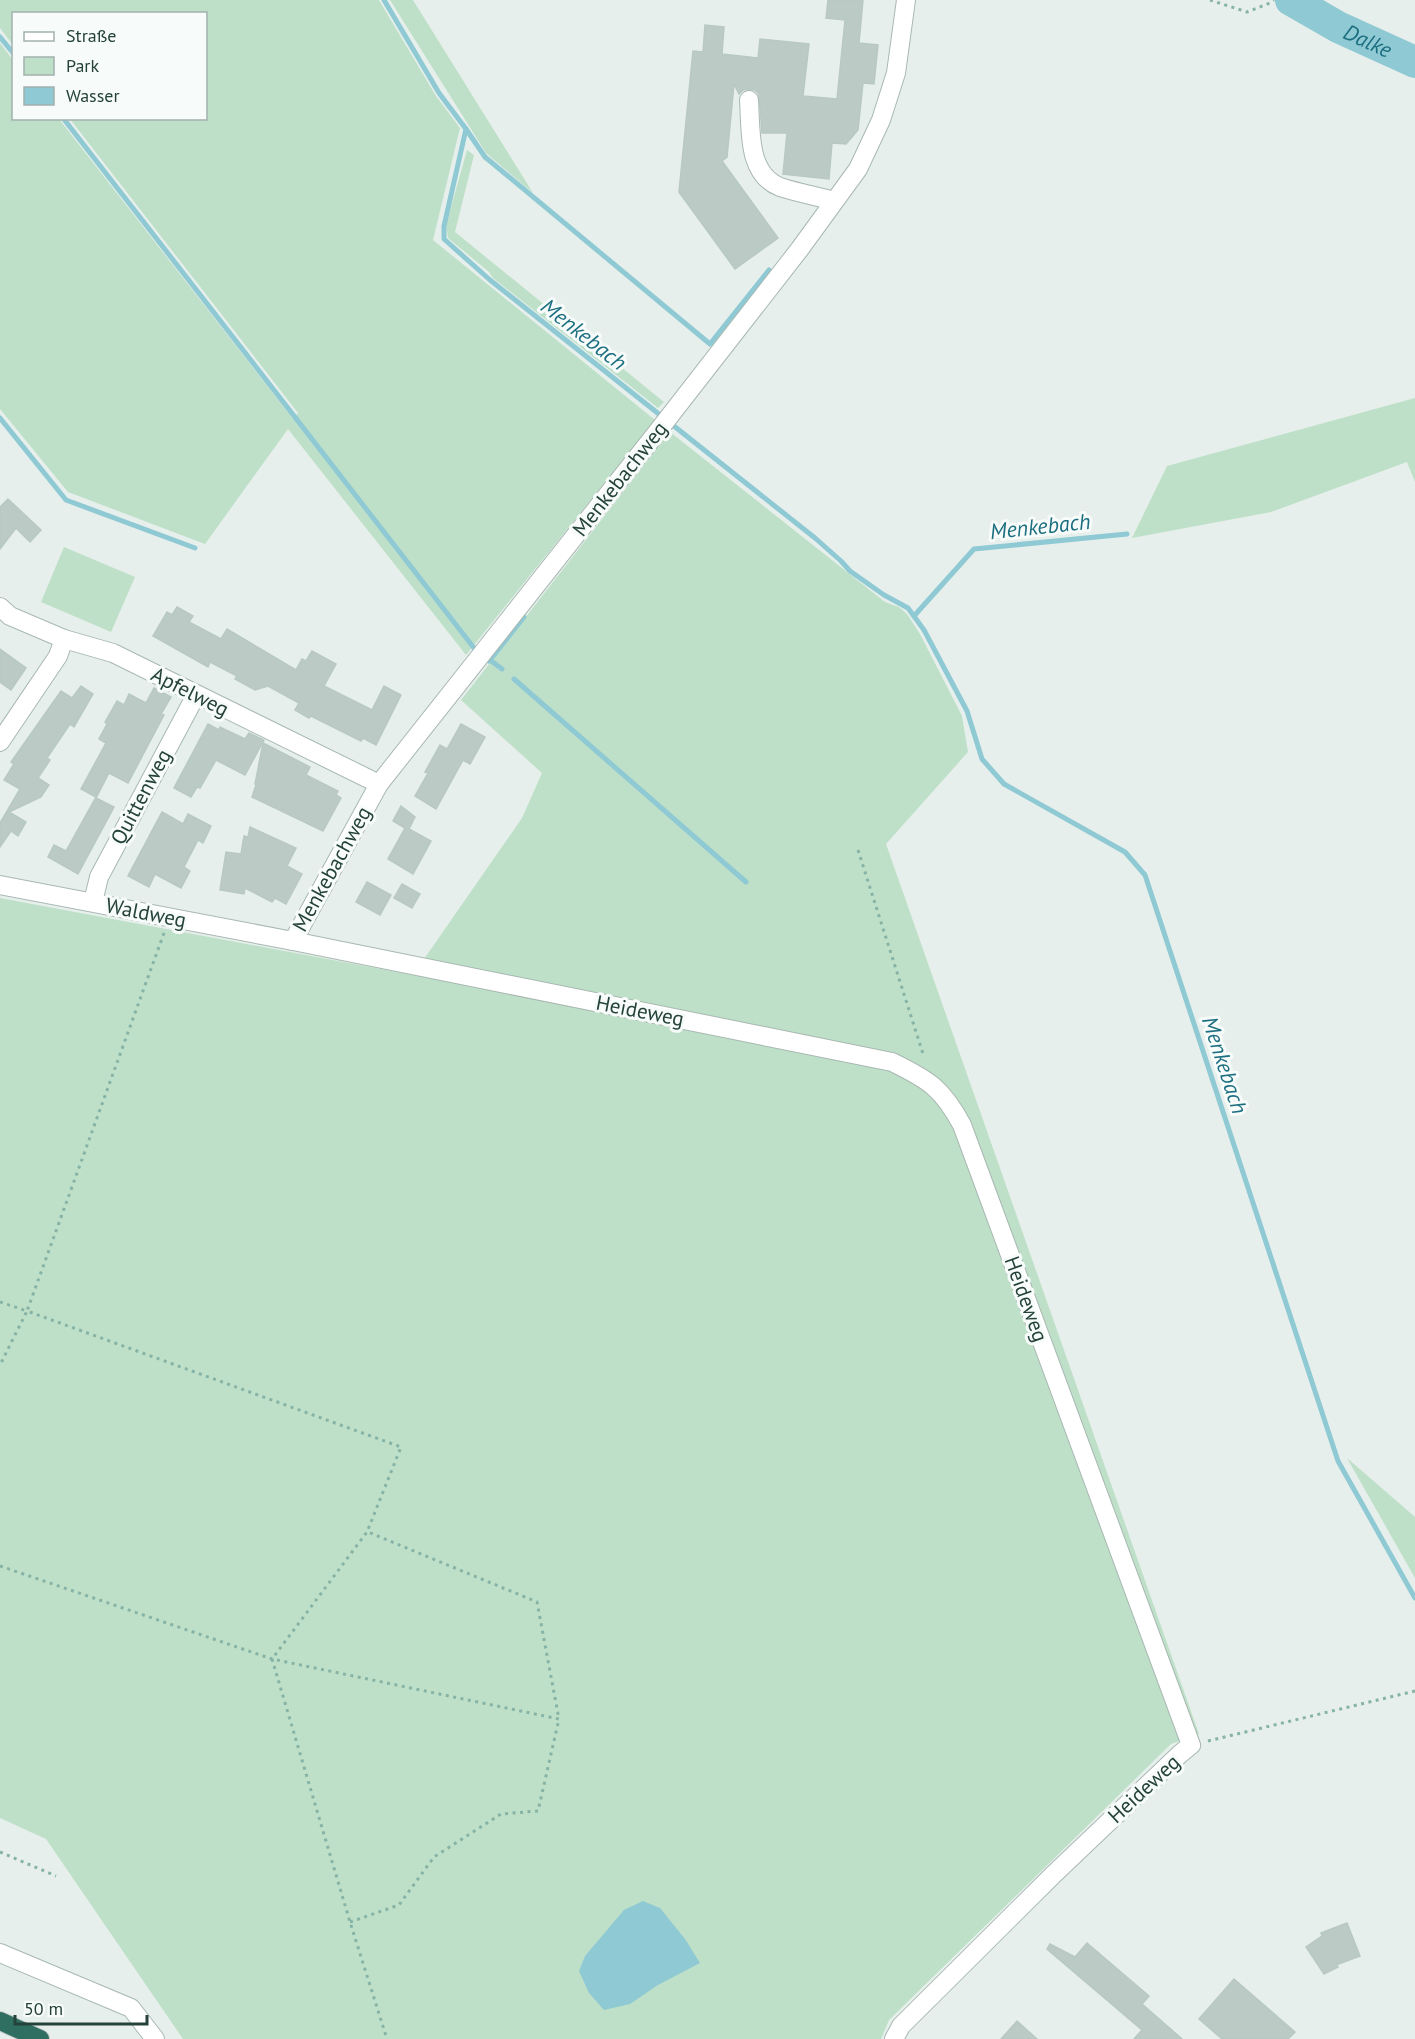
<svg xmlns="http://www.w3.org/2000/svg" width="1415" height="2039" viewBox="0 0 1415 2039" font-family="'PT Sans',sans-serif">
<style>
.green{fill:#bfe0c8}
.water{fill:#8ec9d4}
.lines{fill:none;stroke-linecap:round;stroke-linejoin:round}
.stream{stroke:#8ec9d4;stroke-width:5}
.river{stroke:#8ec9d4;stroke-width:32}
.building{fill:#bbcac4;stroke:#b8c9c2;stroke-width:1.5}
.minor-casing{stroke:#a8b8b2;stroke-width:20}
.highway-casing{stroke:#c2cac8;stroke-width:20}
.path{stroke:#86b3a5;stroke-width:3;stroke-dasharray:3 4.5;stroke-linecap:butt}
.minor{stroke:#fff;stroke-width:18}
.highway{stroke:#2f6f62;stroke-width:18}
.labels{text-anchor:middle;stroke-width:6;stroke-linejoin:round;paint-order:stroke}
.street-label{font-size:21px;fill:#24423a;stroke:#f7fbf9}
.water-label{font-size:22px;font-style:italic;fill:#1c6f80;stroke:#f7fbf9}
</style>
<rect width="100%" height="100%" fill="#e6efeb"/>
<g class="green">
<path d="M0,0h379l57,96 24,32 -27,112 222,180 -189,235 -178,-226 -83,115 -137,-52 -68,-83v-366l13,17 1,58 45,1 234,300 5,-6 -228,-294 136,-1v-104h-192l-1,31 -13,-17z"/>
<path d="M390,0h23l120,193 -47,-40z"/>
<path d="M467,150l7,5 -19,77 209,170 -6,6 -165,-130 -4,-6 -41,-34 -2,-13z"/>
<path d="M1415,398v84l-8,-20 -136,50 -139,26 35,-72z"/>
<path d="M670,432l215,170 14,5 8,7 13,20 42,82 6,36 -82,92 313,890 -28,10 -282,276 -8,19h-698l-137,-200 -46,-21v-920l413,77 109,-157 20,-45 -81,-73z"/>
<path d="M64,547l71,30 -24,55 -70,-30z"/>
<path d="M1347,1458l68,59v61z"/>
</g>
<g class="water">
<path d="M1281,0h25l41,23 -5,11z"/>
<path d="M643,1901l17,7 25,31 15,24 -42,22 -28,19 -26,6 -15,-17 -10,-22 6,-15 39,-46z"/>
</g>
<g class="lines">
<g class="stream">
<path d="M384,0l55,93 27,36 -22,97v13l46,41 325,258 26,23 9,10 34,24 24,13 16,22 43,81 15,48 22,25 121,68 20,23 193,586 77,137"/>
<path d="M0,37l14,17"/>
<path d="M63,118l411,530"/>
<path d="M466,129l19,28 225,187 59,-74"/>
<path d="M0,418l66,82 129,48"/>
<path d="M914,616l60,-67 153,-15"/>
<path d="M490,660l34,-43"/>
<path d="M489,661l1,-1 12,9"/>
<path d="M514,679l232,203"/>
</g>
<path class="river" id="s1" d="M1291,0l47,27 77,35"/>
</g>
<g class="building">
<path d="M828,0h35l-4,43 19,2 -4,39 -11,-1 -5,47 -12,14 -14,-1 -3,36 -46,-5 4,-41h-25l-3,-39 -4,-4 -6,-1 -6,1 -4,4 -5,-10 -7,73 -5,4 56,77 -43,31 -56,-77 14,-141 10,1 2,-27 19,2 -2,27 36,4 2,-19 49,5 -6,52 34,3 8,-79 -19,-2z"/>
<path d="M8,499l33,31 -11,12 -14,-14 -16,21v-42z"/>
<path d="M177,607l16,9 -4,6 32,17 6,-10 69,41 6,-11 4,2 6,-10 24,13 -12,22 48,24 12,-24 17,9 -25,50 -13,-7 -2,3 -50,-25 -2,2 -14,-8 4,-7 -31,-17 -13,4 -20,-11 2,-3 -27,-14 -2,5 -55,-31 14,-24 5,3z"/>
<path d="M0,649l26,19 -15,22 -11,-8z"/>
<path d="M81,686l12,8 -19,33 -4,-3 -23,34 3,2 -12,18 11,7 -8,12 -32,15 17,10 -8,14 -7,-5 -11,16v-24l20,-34 -16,-9 10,-16 -3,-2 50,-71 11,7z"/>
<path d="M154,688l17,9 -10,17 3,1 -36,68 -19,-10 -13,25 18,9 -36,67 -30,-17 6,-12 12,6 30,-54 -15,-8 25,-46 -7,-4 8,-15 -2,-2 12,-21 7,4 5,-11 17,9z"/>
<path d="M208,724l11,6 1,-3 25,12 4,-6 15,7 -19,35 -29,-15 -16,28 -3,-1 -6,10 -17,-9z"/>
<path d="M461,724l24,13 -15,27 -7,-4 -27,49 -21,-13 13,-23 -3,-1 15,-27 7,4z"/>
<path d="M263,743l47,24 -4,8 32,16 -2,4 5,3 -18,33 -71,-34 4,-12 -1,-1z"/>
<path d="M401,806l14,11 -6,12 22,12 -18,33 -25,-15 17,-31 -12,-7z"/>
<path d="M162,812l21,12 5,-10 23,12 -8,17 -5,-3 -14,27 6,4 -9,17 -26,-14 -6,13 -21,-11z"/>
<path d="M250,827l46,21 -9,18 15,8 -16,30 -11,-6 -3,4 -27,-14 -1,6 -24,-4 6,-38 15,2 3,-18 4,1z"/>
<path d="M367,882l24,13 -11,20 -24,-13z"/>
<path d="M402,884l18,10 -8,14 -18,-10z"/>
<path d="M1347,1923l13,33 -24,9 2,2 -14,7 -18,-27 16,-11 -1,-3z"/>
<path d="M1087,1943l62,53 -7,8 40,35h-48l8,-9 -95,-81 3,-5 25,13z"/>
<path d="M1234,1979l61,53 -7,7h-66l-23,-20z"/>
<path d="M1017,2021l20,18h-36z"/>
</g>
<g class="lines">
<g class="minor-casing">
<g id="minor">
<path d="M749,100c2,30 -2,74 31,87 18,6 37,9 54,14"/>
<path d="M0,607l10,9 54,23 49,14 266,131"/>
<path d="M0,742l58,-86 6,-17"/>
<path d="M0,885l293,56 599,121c37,18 50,26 70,63l229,620 -11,9 -126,120 -153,152 -7,13"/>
<path d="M93,902l6,-25 97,-182"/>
<path d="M293,941l86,-157 279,-353 141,-181 59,-81 23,-49 15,-47 10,-73"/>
<path d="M0,1953l131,55 24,31"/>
</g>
</g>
<g class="highway-casing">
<path id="highway" d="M0,2021l40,18"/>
</g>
<g class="path">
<path d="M1210,0l37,12 23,-9 4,-3"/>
<path d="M858,850l66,207"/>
<path d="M164,933l-137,378 374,136 -34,85 -95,127 78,263 37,117"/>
<path d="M0,1302l27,9 -27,54"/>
<path d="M0,1566l272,93 287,60 -22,-117 -169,-70"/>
<path d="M1208,1741l207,-50"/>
<path d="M0,1852l56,24"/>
<path d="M350,1922l49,-17 35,-48 67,-43 37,-3 21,-92"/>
</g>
<use href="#minor" class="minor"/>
<use href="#highway" class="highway"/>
</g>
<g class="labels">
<g class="street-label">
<text transform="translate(620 479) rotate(-52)" y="7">Menkebachweg</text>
<text transform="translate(190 692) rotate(27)" y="7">Apfelweg</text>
<text transform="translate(141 797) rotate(-62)" y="7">Quittenweg</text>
<text transform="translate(332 869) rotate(-61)" y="7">Menkebachweg</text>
<text transform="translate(146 913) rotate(11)" y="7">Waldweg</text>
<text transform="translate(640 1011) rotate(11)" y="7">Heideweg</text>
<text transform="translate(1026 1299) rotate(70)" y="7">Heideweg</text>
<text transform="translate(1144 1789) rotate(-43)" y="7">Heideweg</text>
</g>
<g class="water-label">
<text dy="8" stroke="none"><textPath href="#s1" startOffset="87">Dalke</textPath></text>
<text transform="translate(584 334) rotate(38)" y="8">Menkebach</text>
<text transform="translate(1040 526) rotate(-6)" y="8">Menkebach</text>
<text transform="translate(1225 1065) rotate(72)" y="8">Menkebach</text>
</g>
</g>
<rect x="12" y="12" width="195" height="108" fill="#f7fbf9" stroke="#a3b1ad" stroke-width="1.5"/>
<rect x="24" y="32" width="30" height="9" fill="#ffffff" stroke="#a3b1ad" stroke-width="1.5"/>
<text x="66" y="42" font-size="18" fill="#24423a">Straße</text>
<rect x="24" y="57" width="30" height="18" fill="#bfe0c8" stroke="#a3b1ad" stroke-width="1.5"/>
<text x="66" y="72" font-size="18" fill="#24423a">Park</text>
<rect x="24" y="87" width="30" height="18" fill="#8ec9d4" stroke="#a3b1ad" stroke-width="1.5"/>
<text x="66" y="102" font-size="18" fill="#24423a">Wasser</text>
<path d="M15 2015v9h132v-9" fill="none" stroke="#24423a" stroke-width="3"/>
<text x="24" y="2015" font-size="18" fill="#24423a" stroke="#f7fbf9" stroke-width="4.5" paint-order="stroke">50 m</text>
</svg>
